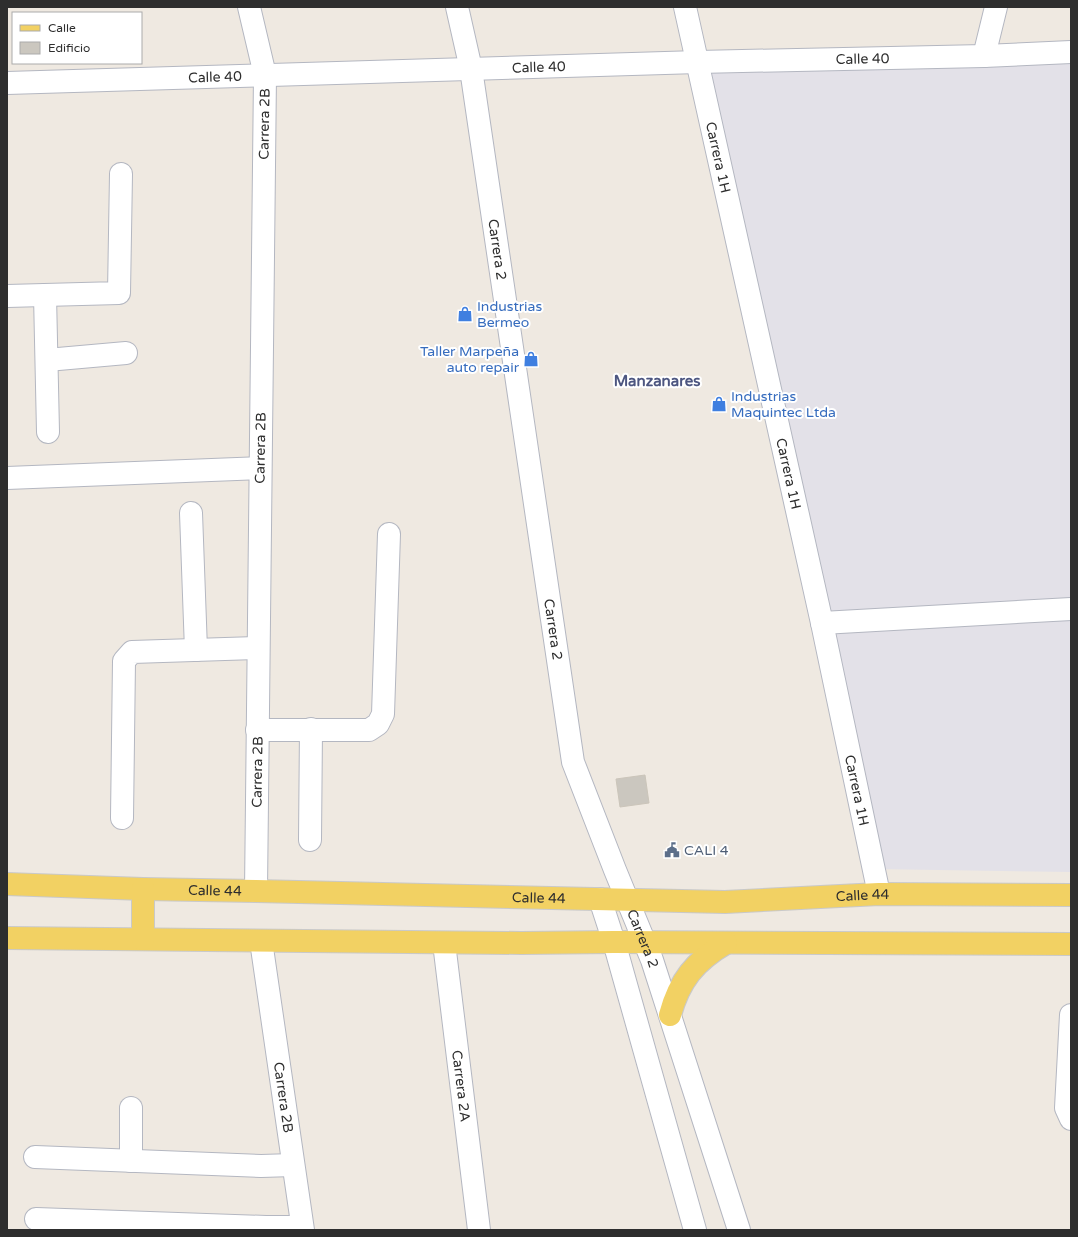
<svg xmlns="http://www.w3.org/2000/svg" width="1078" height="1237" viewBox="0 0 1078 1237" font-family="'Varela Round',sans-serif">
<style>
.industrial{fill:#e3e1e8}
.building{fill:#cbc7bf;stroke:#cbc5ba}
.lines{fill:none;stroke-linecap:round;stroke-linejoin:round}
.minor-casing{stroke:#b4b7c1;stroke-width:24}
.major-casing{stroke:#c9c9c9;stroke-width:24}
.minor{stroke:#fff;stroke-width:22}
.major{stroke:#f2d163;stroke-width:22}
.labels{text-anchor:middle;stroke-width:4;stroke-linejoin:round;paint-order:stroke}
.street-label{font-size:14px;fill:#2e2e2e;stroke:#fff}
.shop-label{font-size:14px;fill:#366cbe;stroke:#fff;text-anchor:start}
.service-label{font-size:14px;fill:#4e5e75;stroke:#fff;text-anchor:start}
.neighbourhood-label{font-size:15px;font-weight:bold;fill:#4d5680;stroke:#fff}
</style>
<rect width="100%" height="100%" fill="#efe9e1"/>
<path class="industrial" d="M1071,52v820l-197,-3 -176,-807z"/>
<path class="building" d="M645,775l4,28 -29,4 -4,-28z"/>
<g class="lines">
<g class="minor-casing">
<g id="minor">
<path d="M249,7l16,68 -9,816"/>
<path id="s1" d="M457,7l14,62 102,693 42,108 37,90 87,270"/>
<path id="s2" d="M685,7l137,616 57,271"/>
<path d="M984,56l12,-49"/>
<path id="s3" d="M7,83l691,-21 286,-6 87,-4"/>
<path d="M45,295l3,137"/>
<path d="M7,296l112,-3 2,-119"/>
<path d="M47,360l79,-7"/>
<path d="M7,478l253,-10"/>
<path d="M191,513l5,137"/>
<path d="M822,623l249,-14"/>
<path d="M257,730h112l9,-6 5,-10 6,-180"/>
<path d="M122,818l2,-157 8,-9 126,-4"/>
<path d="M310,840l1,-111"/>
<path d="M600,899l14,43 81,288"/>
<path id="s4" d="M261,941l42,289"/>
<path id="s5" d="M444,943l35,287"/>
<path d="M1071,1015l-5,93 5,11"/>
<path d="M131,1108v53"/>
<path d="M35,1157l226,9 32,-1"/>
<path d="M36,1219l230,8h36"/>
</g>
</g>
<g class="major-casing">
<g id="major">
<path id="s6" d="M7,884l136,5 113,2 469,11 154,-8 192,1"/>
<path d="M7,938l514,5 93,-1 457,2"/>
<path d="M143,939v-50"/>
<path d="M670,1015c9,-34 25,-54 56,-72"/>
</g>
</g>
<use href="#minor" class="minor"/>
<use href="#major" class="major"/>
</g>
<defs>
<g id="shop-bare" transform="scale(1.2)"><path d="M-5-2.5h2.3a2.7 3.5 0 0 1 5.4 0H5L5.5 6h-11ZM-1.5-2.5h3a1.5 2.3 0 0 0-3 0Z" fill="#3f7fe0" stroke="#fff" stroke-width="2.5" paint-order="stroke"/></g>
<g id="civic-bare" transform="scale(1.2)"><path d="M-.6-6.5H3V-4.5H.6V-3L4-1V1h2V6H-6V1h2V-1L-.6-3ZM-1.2 2.5V6h2.4V2.5Z" fill="#5c6f8a" stroke="#fff" stroke-width="2.5" paint-order="stroke"/></g>
</defs>
<g fill-rule="evenodd">
<use href="#shop-bare" x="465" y="314"/>
<use href="#shop-bare" x="531" y="359"/>
<use href="#shop-bare" x="719" y="404"/>
<use href="#civic-bare" x="672" y="850"/>
</g>
<g class="labels">
<g class="street-label">
<text dy="5" stroke="none"><textPath href="#s3" startOffset="856">Calle 40</textPath></text>
<text dy="5" stroke="none"><textPath href="#s3" startOffset="532">Calle 40</textPath></text>
<text dy="5" stroke="none"><textPath href="#s3" startOffset="208">Calle 40</textPath></text>
<text transform="translate(264 124) rotate(-89)" y="5">Carrera 2B</text>
<text dy="5" stroke="none"><textPath href="#s2" startOffset="154">Carrera 1H</textPath></text>
<text dy="5" stroke="none"><textPath href="#s1" startOffset="246">Carrera 2</textPath></text>
<text transform="translate(260 448) rotate(-89)" y="5">Carrera 2B</text>
<text dy="5" stroke="none"><textPath href="#s2" startOffset="478">Carrera 1H</textPath></text>
<text dy="5" stroke="none"><textPath href="#s1" startOffset="630">Carrera 2</textPath></text>
<text transform="translate(257 772) rotate(-89)" y="5">Carrera 2B</text>
<text dy="5" stroke="none"><textPath href="#s2" startOffset="802">Carrera 1H</textPath></text>
<text dy="5" stroke="none"><textPath href="#s6" startOffset="208">Calle 44</textPath></text>
<text dy="5" stroke="none"><textPath href="#s6" startOffset="856">Calle 44</textPath></text>
<text dy="5" stroke="none"><textPath href="#s6" startOffset="532">Calle 44</textPath></text>
<text dy="5" stroke="none"><textPath href="#s1" startOffset="954">Carrera 2</textPath></text>
<text dy="5" stroke="none"><textPath href="#s5" startOffset="144">Carrera 2A</textPath></text>
<text dy="5" stroke="none"><textPath href="#s4" startOffset="158">Carrera 2B</textPath></text>
</g>
<g class="shop-label">
<text x="477" y="311">Industrias<tspan x="477" dy="16">Bermeo</tspan></text>
<text x="519" y="356" text-anchor="end">Taller Marpeña<tspan x="519" dy="16">auto repair</tspan></text>
<text x="731" y="401">Industrias<tspan x="731" dy="16">Maquintec Ltda</tspan></text>
</g>
<g class="service-label">
<text x="684" y="855">CALI 4</text>
</g>
<g class="neighbourhood-label">
<text x="657" y="386">Manzanares</text>
</g>
</g>
<rect width="1078" height="1237" fill="none" stroke="#2e2e2e" stroke-width="16"/>
<rect x="12" y="12" width="130" height="52" fill="#ffffff" stroke="#ababab"/>
<rect x="20" y="25" width="20" height="6" fill="#f2d163" stroke="#ababab"/>
<text x="48" y="32" font-size="12" fill="#2e2e2e">Calle</text>
<rect x="20" y="42" width="20" height="12" fill="#cbc7bf" stroke="#ababab"/>
<text x="48" y="52" font-size="12" fill="#2e2e2e">Edificio</text>
</svg>
